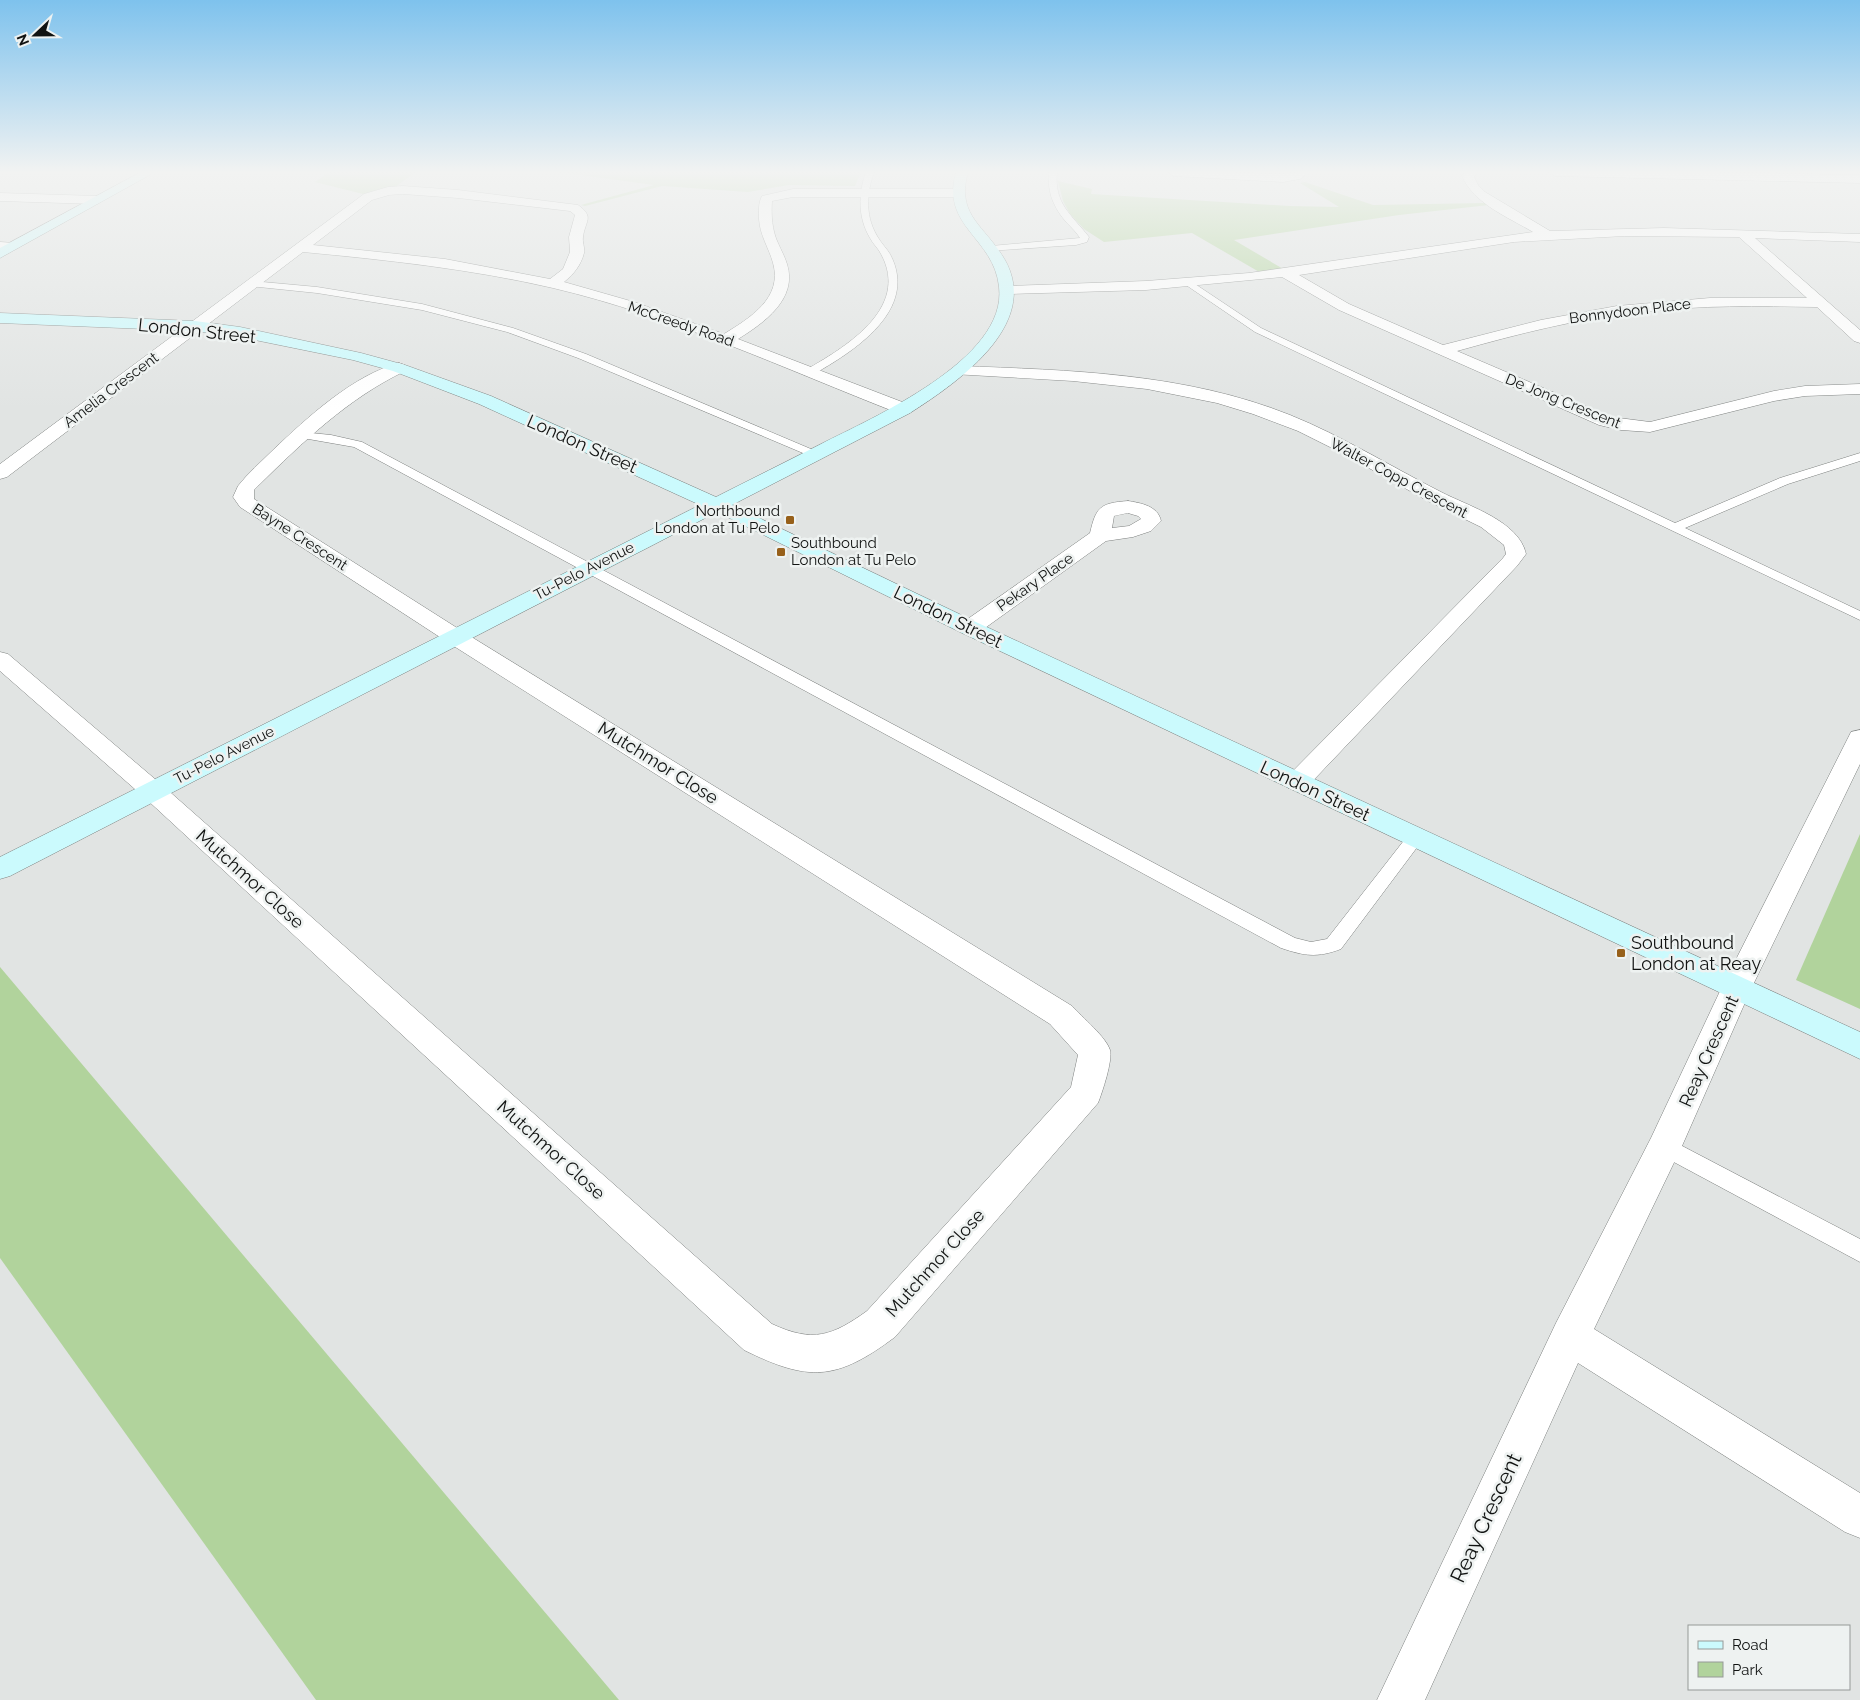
<svg xmlns="http://www.w3.org/2000/svg" width="1860" height="1700" viewBox="0 0 1860 1700" font-family="Raleway,sans-serif">
<style>
.green{fill:#b1d39c}
.lines{fill:none;stroke-linecap:round;stroke-linejoin:round}
.lane-casing{stroke:#7d807f;stroke-width:1}
.street-casing{stroke:#7d807f;stroke-width:1}
.secondary-casing{stroke:#7d807f;stroke-width:1}
.lane{fill:#fff;fill-rule:evenodd}
.street{fill:#fff;fill-rule:evenodd}
.secondary{fill:#cbfafd;fill-rule:evenodd}
.poi-dot{fill:#97601a;stroke:#eef2f1;stroke-width:2}
.labels{text-anchor:middle;stroke-width:5;stroke-linejoin:round;paint-order:stroke}
.far-street-label{font-size:15px;fill:#111312;stroke:#eef2f1}
.far-poi-label{font-size:15px;fill:#111312;stroke:#eef2f1;text-anchor:end}
.street-label{font-size:18px;fill:#111312;stroke:#eef2f1}
.poi-label{font-size:18px;fill:#111312;stroke:#eef2f1;text-anchor:start}
.near-street-label{font-size:21px;fill:#111312;stroke:#eef2f1}
</style>
<rect width="100%" height="100%" fill="#e1e4e3"/>
<g class="green">
<path d="M329,172h87l-21,15 -32,7 -48,-12z"/>
<path d="M558,172h303l-6,14 -66,-1 -41,7 -86,-6 -77,20 -4,-1 73,-20z"/>
<path d="M1058,181l34,8 -1,5 199,12 49,1 -39,-24 5,-1 68,23 112,-2 4,2 -90,10 -165,25 51,30 -24,3 -69,-40 -88,9 -20,-13 -14,-15 -7,-13z"/>
<path d="M1860,834v175l-64,-29z"/>
<path d="M0,967l619,733h-303l-316,-442z"/>
</g>
<g class="lines">
<g class="lane-casing">
<g id="lane">
<path d="M866,172h8c-8,22 -9,46 5,67 3,5 8,10 11,15 30,56 -37,98 -78,121h-8l-1,-2 1,-2c40,-23 107,-62 77,-117 -3,-6 -8,-10 -11,-16 -12,-20 -12,-44 -4,-66z"/>
<path d="M1049,172h8c-3,32 14,42 32,65l-2,5 -11,3 -88,6 -1,-2 4,-3 89,-8c-3,-5 -8,-10 -13,-15 -13,-15 -20,-30 -18,-51z"/>
<path d="M0,242l15,1 4,3 -4,3 -15,-1z"/>
<path d="M1189,280l72,48 414,195 105,-45 80,-25v8l-72,23 -103,44 175,83v9l-605,-288 -69,-47v-4z"/>
<path d="M252,281l65,6 105,17 91,24 73,26 232,98 2,2 -2,2h-8l-232,-98 -71,-26 -85,-22 -105,-17 -68,-7 -2,-2z"/>
<path d="M301,432l30,3 31,7 933,496 16,4 16,-3 82,-105 6,-2 6,2 3,4 -83,111c-24,9 -36,7 -60,-1l-927,-501 -57,-10 -2,-2 2,-2z"/>
<path d="M1665,1137l195,102v23l-203,-109 -3,-7 3,-7z"/>
</g>
</g>
<g class="street-casing">
<g id="street">
<path d="M1168,172c37,-3 76,2 113,2 10,0 18,-3 27,-2l-8,7 -17,3 -109,-6z"/>
<path d="M1466,172h12l-4,5 4,8 7,7 65,39 114,-3 196,6v8l-105,-4 105,92v13l-6,-2 -37,-34c-58,-1 -117,-2 -175,5 -63,6 -124,22 -185,39l154,66 39,5 124,-31 31,-5 55,-2v10l-55,2 -31,5 -124,31 -29,-2 -22,-5 -260,-115 -57,-33 -136,13 -137,4 -5,-1 -2,-3 2,-3 5,-1 137,-5 103,-8 284,-41c-25,-15 -59,-28 -71,-56zM1625,236l114,1 68,61h-97l-93,8 -76,14 -98,25 -94,-41 -50,-29 215,-33z"/>
<path d="M1549,172h149l162,3v8l-305,-7z"/>
<path d="M403,186l55,4 120,15c17,12 7,16 5,32 -1,5 2,10 1,16 -3,12 -10,21 -20,29l70,20 90,32c26,-16 59,-36 49,-71 -4,-15 -13,-27 -14,-44 0,-7 -1,-16 3,-23l31,-7h165l6,4 -6,4h-165l-21,4c-1,14 0,29 6,42 3,7 7,14 9,21 11,35 -23,59 -49,75l172,66 3,4 -3,4 -6,1 -6,-1c-113,-44 -226,-97 -345,-125 -82,-19 -166,-28 -250,-36l-296,225 -7,2v-15l364,-270 24,-7zM403,194l55,4 112,13 5,4 -6,22 1,15 -7,17 -13,10 -105,-20 -132,-14 59,-45 17,-5z"/>
<path d="M0,193l97,3 6,4 -6,4 -97,-3z"/>
<path d="M399,363l6,2 2,3 -2,3c-58,28 -102,71 -147,115l-4,4v9l211,134 607,373c10,11 34,31 38,44 3,10 -8,43 -12,53l-203,234c-59,44 -86,45 -151,13l-600,-553 -144,-126v-19l8,2 154,131 610,539c41,19 60,12 95,-13l204,-224 7,-32 -28,-31 -601,-381 -209,-136 -7,-10 5,-11c10,-13 23,-24 35,-36 34,-32 80,-75 126,-87z"/>
<path d="M959,366c111,4 226,7 331,49 52,21 100,51 151,77 27,14 78,29 85,62l-9,12 -211,222 -9,2 -9,-2 -4,-6 4,-6 215,-218 3,-4 -2,-9 -23,-18 -53,-26 -86,-48 -44,-22 -45,-17 -36,-11 -70,-14 -74,-8 -120,-7 -2,-3 2,-3z"/>
<path d="M1128,501c13,2 30,5 33,20l-10,10 -18,6 -27,4 -128,92 -8,2 -8,-2 -3,-5 3,-5 128,-90c6,-25 9,-30 38,-32zM1128,513l10,3 3,3 -12,7 -17,2 2,-12z"/>
<path d="M1860,730v34l-109,225 -69,157 -88,183 266,164v45l-15,-6 -267,-169 -153,337h-48l179,-377 95,-185 70,-149 127,-251 3,-6z"/>
</g>
</g>
<g class="secondary-casing">
<g id="secondary">
<path d="M141,172h14l-155,86v-10z"/>
<path d="M956,172h12c-11,40 11,50 32,80 48,68 -40,129 -90,161l-178,92 246,118 882,409v27l-898,-426 -245,-121 -707,364 -10,3v-22l700,-352 -221,-101 -86,-33 -40,-11 -113,-23 -45,-6 -195,-8v-10l195,8 45,6 121,26 44,12 86,31 225,101c35,-18 70,-35 105,-53 51,-26 187,-85 178,-157 -5,-50 -59,-60 -43,-115z"/>
</g>
</g>
<use href="#lane" class="lane"/>
<use href="#street" class="street"/>
<use href="#secondary" class="secondary"/>
</g>
<linearGradient id="sky" x2="0" y2="1"><stop stop-color="#7ec2ed"/><stop offset="0.42" stop-color="#f2f3f2"/><stop offset="1" stop-color="#f2f3f2" stop-opacity="0"/></linearGradient>
<rect width="1860" height="410" fill="url(#sky)"/>
<g class="poi-dot">
<rect x="785" y="515" width="10" height="10" rx="2.5"/>
<rect x="776" y="547" width="10" height="10" rx="2.5"/>
<rect x="1616" y="948" width="10" height="10" rx="2.5"/>
</g>
<g class="labels">
<g class="far-street-label">
<text transform="translate(1630 311) rotate(-7)" y="5">Bonnydoon Place</text>
<text transform="translate(681 324) rotate(19)" y="5">McCreedy Road</text>
<text transform="translate(111 390) rotate(-37)" y="5">Amelia Crescent</text>
<text transform="translate(1563 401) rotate(22)" y="5">De Jong Crescent</text>
<text transform="translate(1399 478) rotate(28)" y="5">Walter Copp Crescent</text>
<text transform="translate(300 537) rotate(33)" y="5">Bayne Crescent</text>
<text transform="translate(584 571) rotate(-27)" y="5">Tu-Pelo Avenue</text>
<text transform="translate(1035 582) rotate(-35)" y="5">Pekary Place</text>
<text transform="translate(224 755) rotate(-27)" y="5">Tu-Pelo Avenue</text>
</g>
<g class="far-poi-label">
<text x="780" y="516">Northbound<tspan x="780" dy="17">London at Tu Pelo</tspan></text>
<text x="791" y="548" text-anchor="start">Southbound<tspan x="791" dy="17">London at Tu Pelo</tspan></text>
</g>
<g class="street-label">
<text transform="translate(197 331) rotate(6)" y="6">London Street</text>
<text transform="translate(582 444) rotate(24)" y="6">London Street</text>
<text transform="translate(948 617) rotate(26)" y="6">London Street</text>
<text transform="translate(658 763) rotate(32)" y="6">Mutchmor Close</text>
<text transform="translate(1315 791) rotate(25)" y="6">London Street</text>
<text transform="translate(250 879) rotate(42)" y="6">Mutchmor Close</text>
<text transform="translate(1709 1051) rotate(-66)" y="6">Reay Crescent</text>
<text transform="translate(551 1150) rotate(42)" y="6">Mutchmor Close</text>
<text transform="translate(935 1263) rotate(-48)" y="6">Mutchmor Close</text>
</g>
<g class="poi-label">
<text x="1631" y="949">Southbound<tspan x="1631" dy="21">London at Reay</tspan></text>
</g>
<g class="near-street-label">
<text transform="translate(1486 1518) rotate(-65)" y="7">Reay Crescent</text>
</g>
</g>
<rect x="1688" y="1625" width="162" height="65" fill="#eef2f1" stroke="#969998"/>
<rect x="1698" y="1641" width="25" height="8" fill="#cbfafd" stroke="#969998"/>
<text x="1732" y="1650" font-size="15" fill="#111312">Road</text>
<rect x="1698" y="1662" width="25" height="15" fill="#b1d39c" stroke="#969998"/>
<text x="1732" y="1675" font-size="15" fill="#111312">Park</text>
<g transform="translate(35 35) rotate(248)" stroke="#eef2f1" stroke-width="4" paint-order="stroke">
<path d="M0-4L9 19L0 12L-9 19Z" fill="#111312"/>
<text y="-8" font-size="14" font-weight="bold" text-anchor="middle" fill="#111312">N</text>
</g>
</svg>
